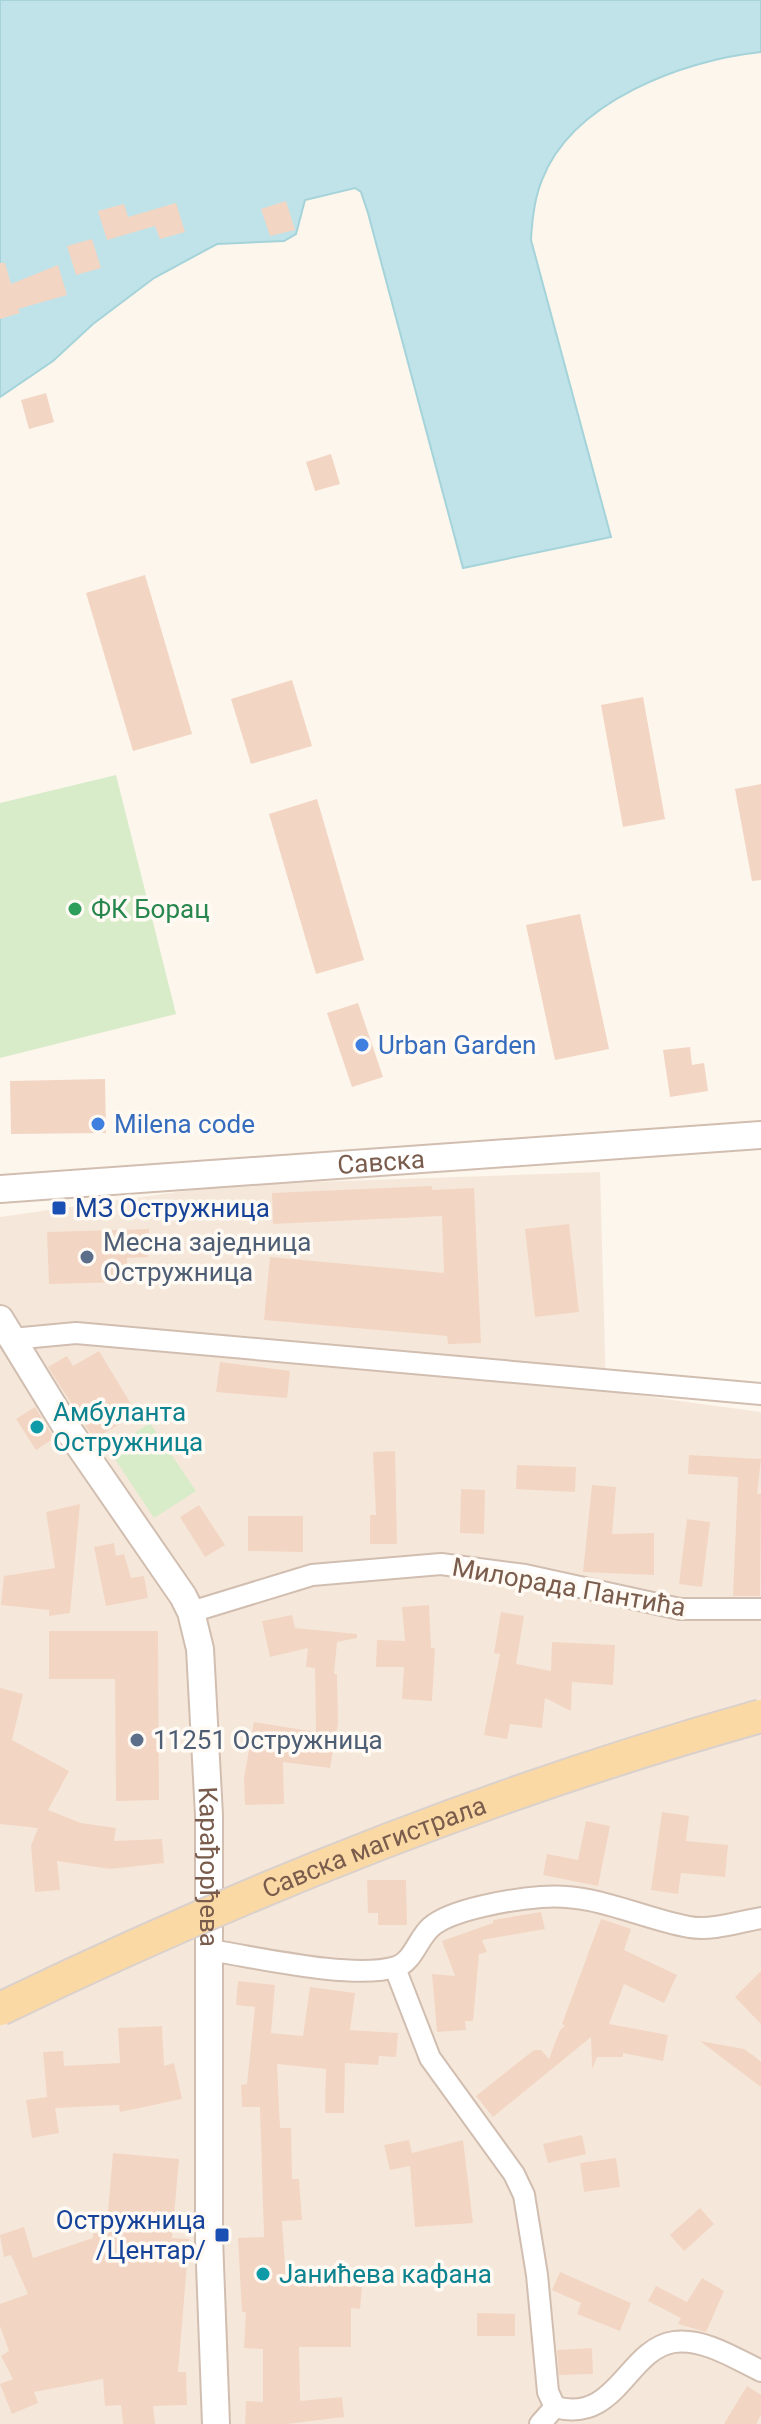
<svg xmlns="http://www.w3.org/2000/svg" width="761" height="2424" viewBox="0 0 761 2424" font-family="Roboto,sans-serif">
<style>
.residential{fill:#f5e8da}
.green{fill:#d8ecc9}
.water{fill:#bfe3e8;stroke:#a5d3da;stroke-width:2}
.building{fill:#f3d5c3}
.lines{fill:none;stroke-linecap:round;stroke-linejoin:round}
.minor-casing{stroke:#d1beb0;stroke-width:24}
.tertiary-casing{stroke:#d1beb0;stroke-width:30}
.minor{stroke:#fff;stroke-width:20}
.tertiary{stroke:#fff;stroke-width:26}
.primary-bridge-casing{stroke:#dad1cd;stroke-width:36;stroke-linecap:butt}
.primary-bridge{stroke:#fbd9a5;stroke-width:32}
.leisure-dot{fill:#2e9e5b;stroke:#fffaf3;stroke-width:3}
.shop-dot{fill:#3f7fe0;stroke:#fffaf3;stroke-width:3}
.transit-dot{fill:#1a4fb4;stroke:#fffaf3;stroke-width:3}
.service-dot{fill:#5c6f8a;stroke:#fffaf3;stroke-width:3}
.culture-dot{fill:#0f9aa8;stroke:#fffaf3;stroke-width:3}
.labels{text-anchor:middle;stroke-width:7;stroke-linejoin:round;paint-order:stroke}
.leisure-label{font-size:26px;fill:#27864d;stroke:#fffaf3;text-anchor:start}
.shop-label{font-size:26px;fill:#366cbe;stroke:#fffaf3;text-anchor:start}
.street-label{font-size:26px;fill:#7a5c4d;stroke:#fffaf3}
.transit-label{font-size:26px;fill:#164399;stroke:#fffaf3;text-anchor:start}
.service-label{font-size:26px;fill:#4e5e75;stroke:#fffaf3;text-anchor:start}
.culture-label{font-size:26px;fill:#0d838f;stroke:#fffaf3;text-anchor:start}
</style>
<rect width="100%" height="100%" fill="#fdf6ec"/>
<path class="residential" d="M600,1172l6,219 155,21v1012h-761v-1207l227,-32z"/>
<g class="green">
<path d="M116,775l60,239 -176,44v-255z"/>
<path d="M150,1423l46,68 -42,27 -45,-68z"/>
</g>
<path class="water" d="M0,0h761v52c-77,8 -189,49 -219,128 -8,19 -10,40 -11,60l80,297 -148,31 -95,-355 -7,-21 -6,-4 -50,12 -9,34 -12,7 -67,3 -63,34 -61,46 -40,37 -53,36z"/>
<g class="building">
<path d="M286,201l9,29 -25,6 -9,-27z"/>
<path d="M176,203l9,29 -25,7 -5,-13 -48,14 -9,-29 26,-7 4,13z"/>
<path d="M92,239l9,29 -25,7 -9,-29z"/>
<path d="M0,263h5l6,21 47,-19 9,30 -49,14 2,4 -20,6z"/>
<path d="M46,393l8,29 -25,7 -8,-29z"/>
<path d="M331,454l9,30 -25,7 -9,-29z"/>
<path d="M145,575l47,159 -59,17 -47,-158z"/>
<path d="M292,680l20,66 -61,18 -20,-65z"/>
<path d="M643,697l22,122 -42,8 -22,-122z"/>
<path d="M761,784v96l-9,1 -17,-92z"/>
<path d="M317,799l47,161 -48,14 -47,-160z"/>
<path d="M580,914l29,135 -54,11 -29,-135z"/>
<path d="M358,1003l25,74 -31,10 -25,-74z"/>
<path d="M690,1047l2,18 12,-2 4,28 -38,6 -7,-47z"/>
<path d="M105,1079l1,54 -95,1 -1,-53z"/>
<path d="M432,1186v4l42,-2 7,155 -33,1 -1,-8 -183,-16 6,-63 174,16 -2,-57 -169,8 -1,-31z"/>
<path d="M569,1224l10,88 -44,5 -10,-88z"/>
<path d="M149,1229l-1,28 -21,1 1,24 -79,2 -2,-52z"/>
<path d="M99,1351l38,63 -43,25 -46,-72 19,-11 6,10z"/>
<path d="M220,1362l70,9 -3,27 -71,-6z"/>
<path d="M35,1407l19,31 -18,12 -20,-31z"/>
<path d="M395,1451l2,93h-27v-29h6l-3,-63z"/>
<path d="M689,1455l72,4 -4,35h4l-1,102h-27l5,-119 -50,-3z"/>
<path d="M517,1465l59,2 -1,25 -59,-3z"/>
<path d="M592,1485l24,2 -4,47 42,-1v42l-71,-3z"/>
<path d="M461,1489l24,1 -1,44 -24,-1z"/>
<path d="M80,1504l-10,109 -21,3v-6l-48,-5 3,-29 51,-8 -9,-56z"/>
<path d="M199,1505l26,40 -20,12 -25,-40z"/>
<path d="M248,1516h55v36l-55,-1z"/>
<path d="M687,1519l23,3 -8,65 -23,-3z"/>
<path d="M114,1543l2,13 8,-2 7,24 13,-2 4,22 -42,8 -12,-59z"/>
<path d="M429,1605l2,43h4l-3,53 -30,-2 2,-32h-28l1,-27 28,1 -3,-34z"/>
<path d="M501,1612l23,4 -8,48 35,7 1,-29 63,3 -2,40 -41,-3 -1,29 -26,-13 -3,30 -32,-4 -3,15 -23,-4 16,-81 -6,-1z"/>
<path d="M292,1615l3,13 62,6v4l-20,4 -3,32h3l1,49 -8,45 -47,-6 1,42 -39,1 -1,-27 10,-56 62,10 -1,-64 -9,-1 2,-19 -38,9 -8,-36z"/>
<path d="M49,1631h109l1,169 -43,1 -1,-122h-66z"/>
<path d="M0,1688l23,6 -11,46 57,31 -21,39 33,13 35,5 -2,13 48,-2 2,24 -54,6 -53,-8 3,29 -25,2 -4,-46 7,-18 -38,-4z"/>
<path d="M662,1812l27,4 -3,25 42,4 -3,32 -44,-4 -3,21 -27,-4z"/>
<path d="M586,1821l24,5 -12,60 -55,-11 4,-21 31,6z"/>
<path d="M367,1880h39l1,45h-29v-12h-10z"/>
<path d="M541,1912l4,17 -63,11 5,12 -8,2 -6,67h-8l1,9 -29,2 -5,-58 23,2 -13,-35 51,-18v-3z"/>
<path d="M601,1919l30,10 -7,21 53,25 -13,28 -40,-19 -15,40 59,11 -5,26 -40,-8v4h-26l-5,12 -1,-32 -98,80 -17,-21 58,-46h7l8,9 11,-29 5,-4 -3,-2z"/>
<path d="M761,1971v53l-26,-27z"/>
<path d="M238,1981l37,4 -4,48 32,3 7,-49 45,6 -5,37 48,3 -2,24 -17,-1 -1,9 -33,-2 -1,50h-19l1,-44 -49,-5 3,64h11l1,51h7l3,41 -20,1 4,60 76,6 -2,22 -9,-1v39h-52l1,54 42,-4 2,20 -57,7h-42l1,-23 17,1v-53l-19,-1 2,-36h-4l-4,-74 26,-1 -4,-130h-18l-1,-22 6,-1 8,-77 -19,-2z"/>
<path d="M162,2026l2,40 10,-3 8,36 -62,13 -1,-7 -64,3 4,25 -27,5 -6,-38 21,-3 -4,-45 20,-1 1,15 56,-3 -2,-35z"/>
<path d="M700,2041l44,8 10,7 7,6v25z"/>
<path d="M582,2135l4,19 -38,9 -5,-19z"/>
<path d="M409,2140l3,13 51,-13 10,83 -58,4 -5,-61 -20,4 -6,-25z"/>
<path d="M113,2153l66,6 -7,79 17,1 -11,133h8l1,33 -34,1 2,18h-32l-2,-19 -16,1 -2,-27 -69,13 4,11 -26,11 -12,-30 13,-5 -12,-23 8,-5 -9,-25v-22l28,-10 -17,-39 -7,2 -4,-22 24,-8 9,31 60,-20v-5l13,1z"/>
<path d="M616,2158l4,29 -36,5 -4,-29z"/>
<path d="M700,2208l14,16 -30,27 -14,-16z"/>
<path d="M560,2272l71,31 -11,28 -43,-17 4,-11 -29,-13z"/>
<path d="M702,2278l22,13 -18,41 -28,-8 3,-6 -33,-17 8,-15 31,16z"/>
<path d="M477,2313l38,1v22h-38z"/>
<path d="M592,2348l1,26 -34,1 -2,-25z"/>
<path d="M747,2386l14,9v20l-5,9h-32z"/>
</g>
<g class="lines">
<g class="minor-casing">
<g id="minor">
<path d="M12,1339l64,-6 685,61"/>
<path d="M191,1612l121,-37 129,-11 84,11 155,34h81"/>
<path d="M209,1950c47,7 143,30 187,17 17,-5 22,-29 35,-40 20,-18 83,-28 110,-30 53,-5 98,21 148,30 23,4 49,-5 72,-9"/>
<path d="M395,1968l35,90 84,116 10,21 13,80 11,117 7,15c62,17 72,-58 119,-65 30,-4 62,17 87,29"/>
<path d="M540,2424l15,-17"/>
</g>
</g>
<g class="tertiary-casing">
<g id="tertiary">
<path id="s1" d="M0,1189l761,-54"/>
<path id="s2" d="M0,1319l65,106 118,171 8,16 9,37 9,166v423l7,186"/>
</g>
</g>
<use href="#minor" class="minor"/>
<use href="#tertiary" class="tertiary"/>
<g class="primary-bridge-casing">
<g id="primary-bridge">
<path id="s3" d="M0,2009c244,-118 499,-220 761,-293"/>
</g>
</g>
<use href="#primary-bridge" class="primary-bridge"/>
</g>
<circle class="leisure-dot" cx="75" cy="909" r="8"/>
<g class="shop-dot">
<circle cx="362" cy="1045" r="8"/>
<circle cx="98" cy="1124" r="8"/>
</g>
<g class="transit-dot">
<rect x="51" y="1200" width="16" height="16" rx="4"/>
<rect x="214" y="2227" width="16" height="16" rx="4"/>
</g>
<g class="service-dot">
<circle cx="87" cy="1257" r="8"/>
<circle cx="137" cy="1740" r="8"/>
</g>
<g class="culture-dot">
<circle cx="37" cy="1427" r="8"/>
<circle cx="263" cy="2274" r="8"/>
</g>
<g class="labels">
<g class="leisure-label">
<text x="91" y="918">ФК Борац</text>
</g>
<g class="shop-label">
<text x="378" y="1054">Urban Garden</text>
<text x="114" y="1133">Milena code</text>
</g>
<g class="street-label">
<text dy="9" stroke="none"><textPath href="#s1" startOffset="382">Савска</textPath></text>
<text transform="translate(569 1587) rotate(10)" y="9">Милорада Пантића</text>
<text dy="9" stroke="none"><textPath href="#s3" startOffset="408">Савска магистрала</textPath></text>
<text dy="9" stroke="none"><textPath href="#s2" startOffset="606">Карађорђева</textPath></text>
</g>
<g class="transit-label">
<text x="75" y="1217">МЗ Остружница</text>
<text x="206" y="2229" text-anchor="end">Остружница<tspan x="206" dy="30">/Центар/</tspan></text>
</g>
<g class="service-label">
<text x="103" y="1251">Месна заједница<tspan x="103" dy="30">Остружница</tspan></text>
<text x="153" y="1749">11251 Остружница</text>
</g>
<g class="culture-label">
<text x="53" y="1421">Амбуланта<tspan x="53" dy="30">Остружница</tspan></text>
<text x="279" y="2283">Јанићева кафана</text>
</g>
</g>
</svg>
